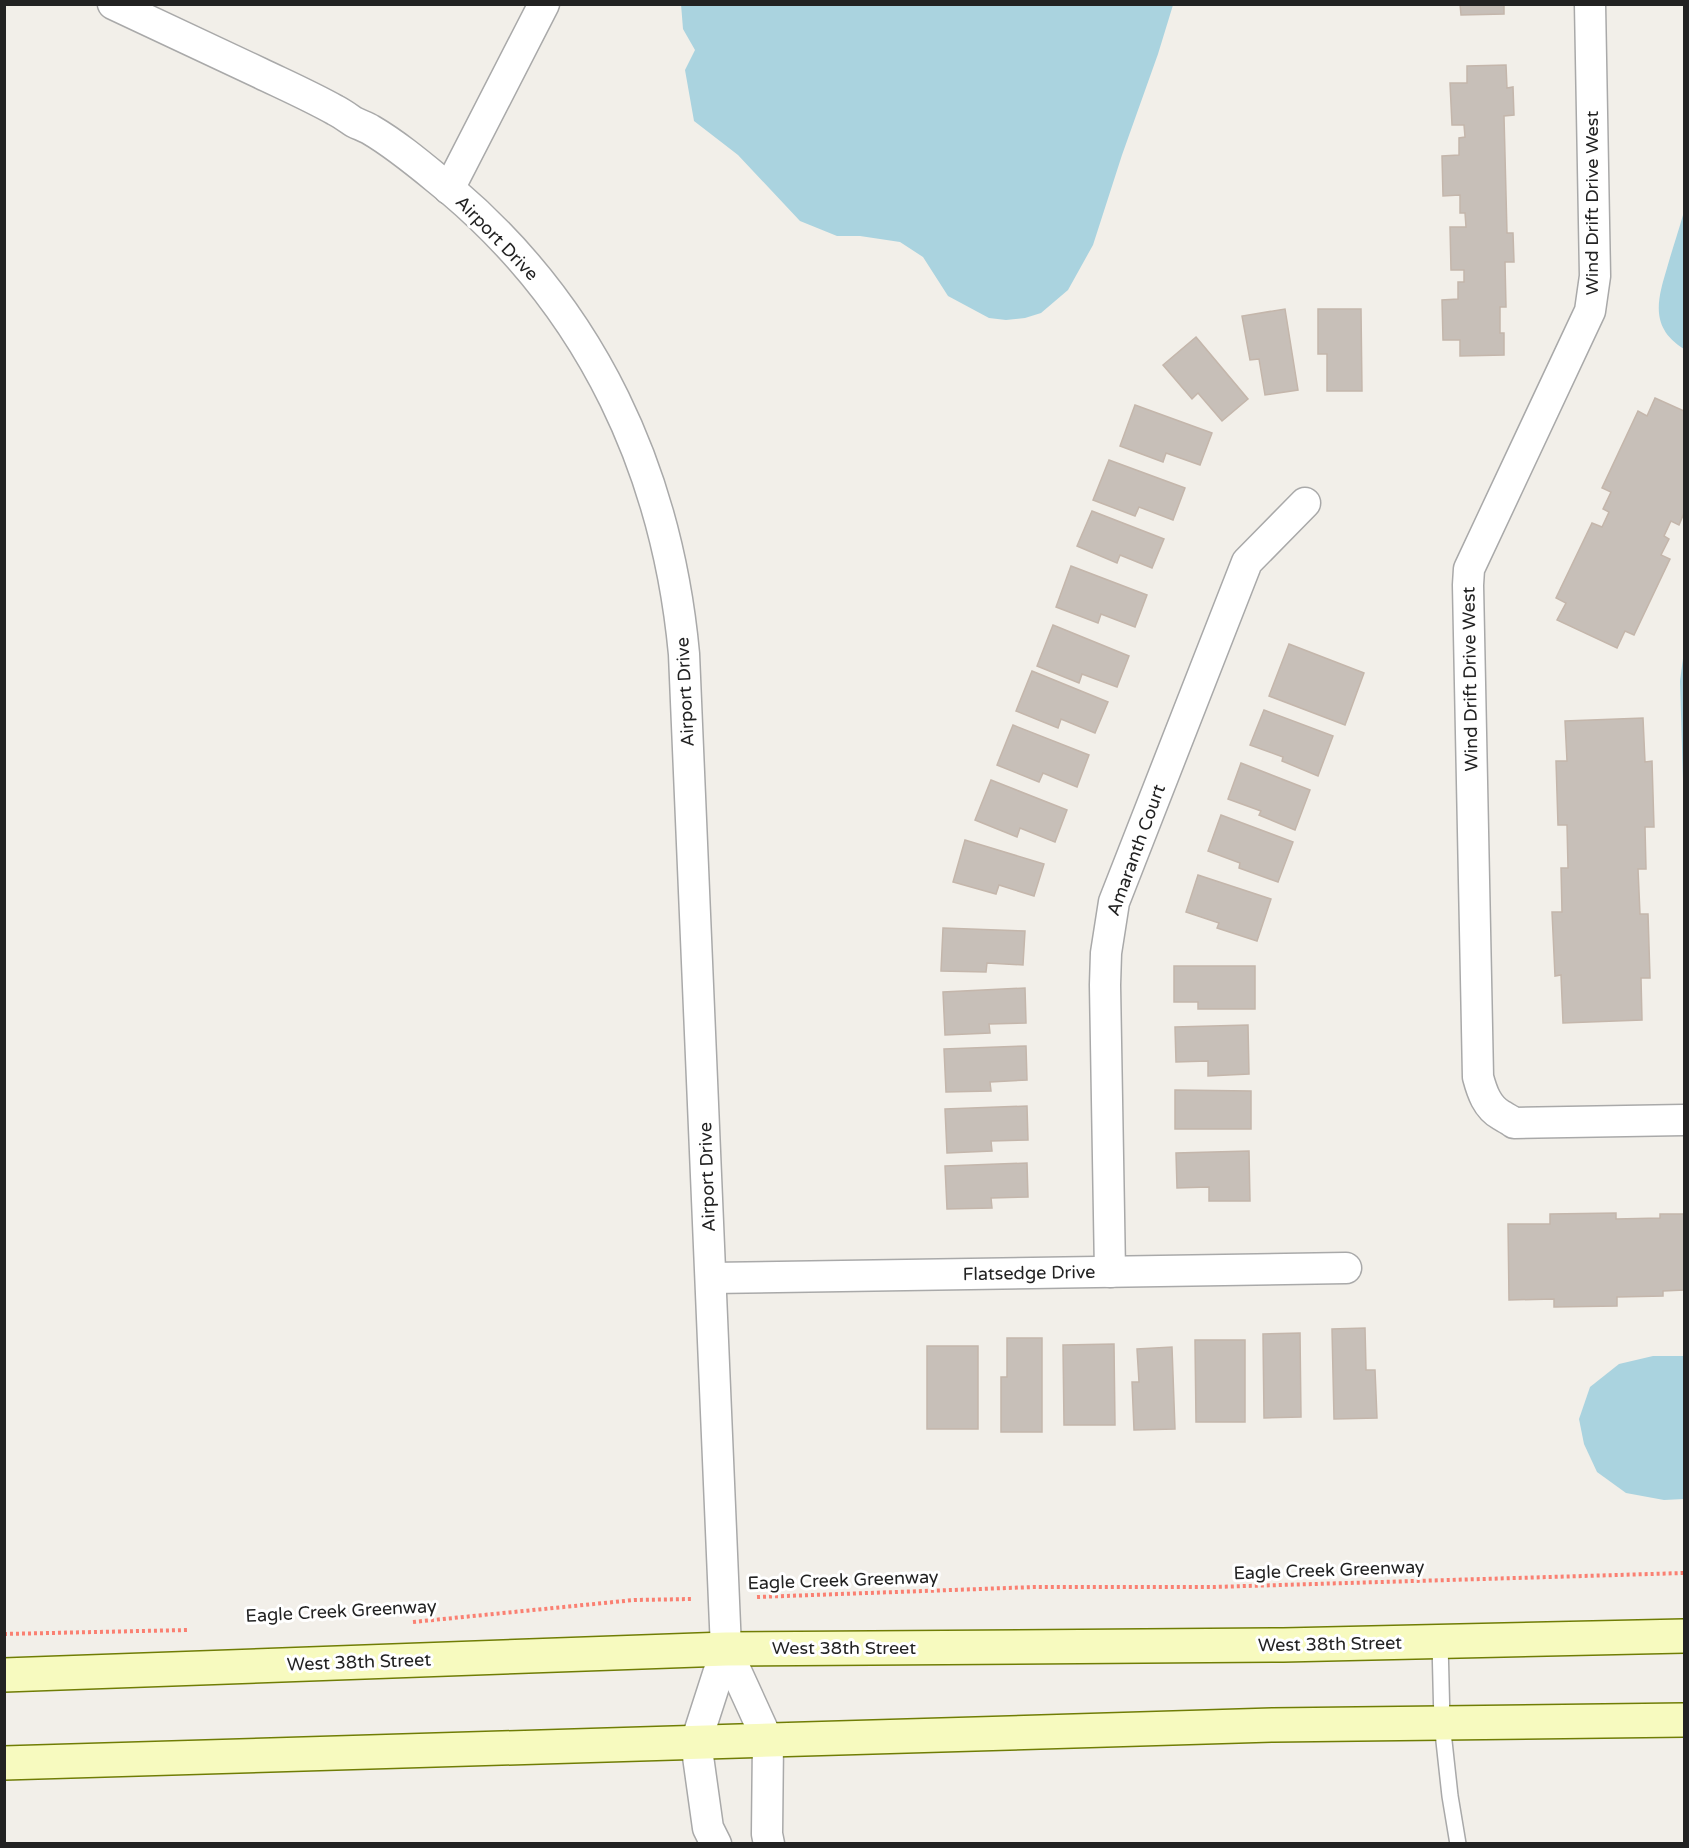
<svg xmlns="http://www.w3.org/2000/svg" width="1689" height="1848" viewBox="0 0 1689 1848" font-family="'Varela Round',sans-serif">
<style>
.water{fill:#aad3df}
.building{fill:#c7bfb8;stroke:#c4b6ab;stroke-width:1.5}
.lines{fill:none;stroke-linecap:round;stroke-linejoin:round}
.service-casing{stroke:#a9a9a9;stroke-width:18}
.minor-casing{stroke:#a9a9a9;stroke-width:33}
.secondary-casing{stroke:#707d05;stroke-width:36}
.path{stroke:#fa8072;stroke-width:4;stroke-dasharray:3 3;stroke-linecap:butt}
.service{stroke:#fff;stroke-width:15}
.minor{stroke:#fff;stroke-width:30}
.secondary{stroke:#f7fabf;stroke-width:33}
.labels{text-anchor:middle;stroke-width:6;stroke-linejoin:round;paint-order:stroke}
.street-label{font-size:18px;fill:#222;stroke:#fff}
</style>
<rect width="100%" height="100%" fill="#f2efe9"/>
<g class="water">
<path d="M681,4h492v1l-15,49 -36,101 -29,90 -25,45 -27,23 -16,5 -19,2 -17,-2 -41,-22 -25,-39 -23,-15 -40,-6h-23l-37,-15 -62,-66 -44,-34 -9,-51 10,-20 -12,-21z"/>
<path d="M1684,187v162c-34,-21 -27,-48 -17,-81 5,-18 11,-35 16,-53 2,-9 1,-19 1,-28z"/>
<path d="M1684,651v163l-4,-133z"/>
<path d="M1653,1356h31v143l-20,1 -38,-7 -29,-21 -13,-28 -5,-25 11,-32 29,-23z"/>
</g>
<g class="building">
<path d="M1460,4h44v10l-43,1z"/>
<path d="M1506,65l1,23 6,-1 1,28 -10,1 3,117h6l1,29h-9l1,45h-6v26h4v22l-44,1v-16h-17l-1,-40 16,-1v-17h6v-12h-13l-1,-43h16l-1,-14h-5v-18l-17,1 -1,-40 17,-1v-17l6,-1 -1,-12h-12l-2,-42h17v-17z"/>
<path d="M1285,309l13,81 -33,5 -6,-36 -9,1 -8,-44z"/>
<path d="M1318,309h43l1,82h-35v-37h-9z"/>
<path d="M1196,337l52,62 -26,22 -24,-28 -6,6 -29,-34z"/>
<path d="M1655,398l29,13v102l-5,12 -8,-4 -7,15 5,3 -8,16 9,4 -36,76 -9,-4 -8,17 -60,-28 9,-17 -10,-5 36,-75 10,4 7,-15 -6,-3 8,-17 -9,-4 36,-77 9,5z"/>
<path d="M1135,405l77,28 -12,32 -34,-12 -3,9 -43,-16z"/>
<path d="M1109,460l76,28 -12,32 -34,-13 -4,9 -42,-16z"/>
<path d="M1092,511l72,28 -12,29 -32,-13 -3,8 -40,-17z"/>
<path d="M1071,566l76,29 -12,32 -34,-13 -3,9 -42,-16z"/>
<path d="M1053,625l76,31 -12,31 -35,-13 -3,9 -42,-17z"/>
<path d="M1289,644l75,29 -19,52 -76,-29z"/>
<path d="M1032,671l76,31 -13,31 -34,-14 -3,9 -42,-17z"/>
<path d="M1264,710l69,26 -15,40 -36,-15 1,-4 -33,-12z"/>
<path d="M1643,718l2,44 7,-1 2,66h-9l1,42h-8l2,45h8l2,64h-9l1,42 -79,3 -2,-48 -6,1 -3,-64h10l-1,-44h7l-1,-43h-9l-2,-64h11l-2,-40z"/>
<path d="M1013,725l76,30 -12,32 -34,-14 -4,9 -42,-17z"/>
<path d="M1241,763l69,27 -15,40 -36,-15 2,-4 -33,-12z"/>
<path d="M991,780l76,30 -12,32 -35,-14 -3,9 -42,-17z"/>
<path d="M1221,815l72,27 -15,40 -39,-14 1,-5 -32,-12z"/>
<path d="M965,840l79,24 -10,32 -35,-11 -3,9 -43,-12z"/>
<path d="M1198,875l73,24 -14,42 -40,-13 2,-5 -33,-11z"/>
<path d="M943,928l82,3 -2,34 -36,-2 -1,9 -45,-1z"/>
<path d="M1174,966h81v43h-57v-7h-24z"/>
<path d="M1025,988l1,35 -37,1 1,9 -45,2 -2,-43z"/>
<path d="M1248,1025l1,49 -41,2v-15l-32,1 -1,-35z"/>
<path d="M1026,1046l1,34 -37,2 1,9 -45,1 -2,-43z"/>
<path d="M1175,1090l76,1v38h-76z"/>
<path d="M1027,1106l1,34 -37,1 1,10 -45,2 -2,-44z"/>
<path d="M1249,1151l1,50h-41v-14l-32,1 -1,-35z"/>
<path d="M1027,1163l1,34 -37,1 1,10 -45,1 -2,-43z"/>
<path d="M1616,1213v6l44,-1v-4h24v76l-21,1v5l-46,1v9l-63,1v-8l-45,1 -1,-76h42v-10z"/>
<path d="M1365,1328l1,42h9l2,48 -43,1 -2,-90z"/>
<path d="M1300,1333l1,84 -37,1 -1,-84z"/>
<path d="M1007,1338h35v94h-41v-55h6z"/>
<path d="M1195,1340h50v82h-49z"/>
<path d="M1114,1344l1,81h-51l-1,-80z"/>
<rect x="927" y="1346" width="51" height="83"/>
<path d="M1172,1347l3,82 -41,1 -2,-48h7l-2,-33z"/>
</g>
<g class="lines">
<g class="service-casing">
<path id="service" d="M1440,1642l2,81 8,73 8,48"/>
</g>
<g class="minor-casing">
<g id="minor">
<path d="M113,4c49,23 98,46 147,69 25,12 50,23 75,37 6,3 13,8 19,12 6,3 12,5 17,8 29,17 55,40 81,61 141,120 215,281 232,463l42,995 -30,93 12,86 8,16"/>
<path d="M1590,4l5,272 -5,35 -121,258 -1,16 10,492c4,15 9,30 23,38 5,3 9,5 13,8l170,-3"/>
<path d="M449,189l95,-185"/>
<path d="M1110,1272l-5,-287 1,-32 8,-51 133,-340 58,-59"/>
<path d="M711,1278l635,-10"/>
<path d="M726,1649l42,92 -1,93 2,10"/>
</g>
</g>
<g class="secondary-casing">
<g id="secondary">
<path d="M4,1675l722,-26 557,-4 401,-9"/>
<path d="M4,1763l1269,-38 411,-5"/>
</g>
</g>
<g class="path">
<path d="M757,1597l278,-10h178l471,-14"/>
<path d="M413,1622l221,-22 58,-1"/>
<path d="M4,1634l183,-4"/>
</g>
<use href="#service" class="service"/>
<use href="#minor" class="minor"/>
<use href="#secondary" class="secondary"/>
</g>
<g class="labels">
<g class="street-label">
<text transform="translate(1592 203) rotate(-90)" y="6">Wind Drift Drive West</text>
<text transform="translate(497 238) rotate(46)" y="6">Airport Drive</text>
<text transform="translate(1470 679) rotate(-91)" y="6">Wind Drift Drive West</text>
<text transform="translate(685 692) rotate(-93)" y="6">Airport Drive</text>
<text transform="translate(1136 850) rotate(-70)" y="6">Amaranth Court</text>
<text transform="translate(707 1177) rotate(-92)" y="6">Airport Drive</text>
<text transform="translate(1029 1273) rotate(-1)" y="6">Flatsedge Drive</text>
<text transform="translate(1329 1570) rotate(-2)" y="6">Eagle Creek Greenway</text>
<text transform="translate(843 1580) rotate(-2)" y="6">Eagle Creek Greenway</text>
<text transform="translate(341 1611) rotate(-3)" y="6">Eagle Creek Greenway</text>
<text transform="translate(1330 1644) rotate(-1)" y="6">West 38th Street</text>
<text x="844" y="1654">West 38th Street</text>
<text transform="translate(359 1662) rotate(-2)" y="6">West 38th Street</text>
</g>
</g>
<rect width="1689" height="1848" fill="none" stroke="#222222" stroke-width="12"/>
</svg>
